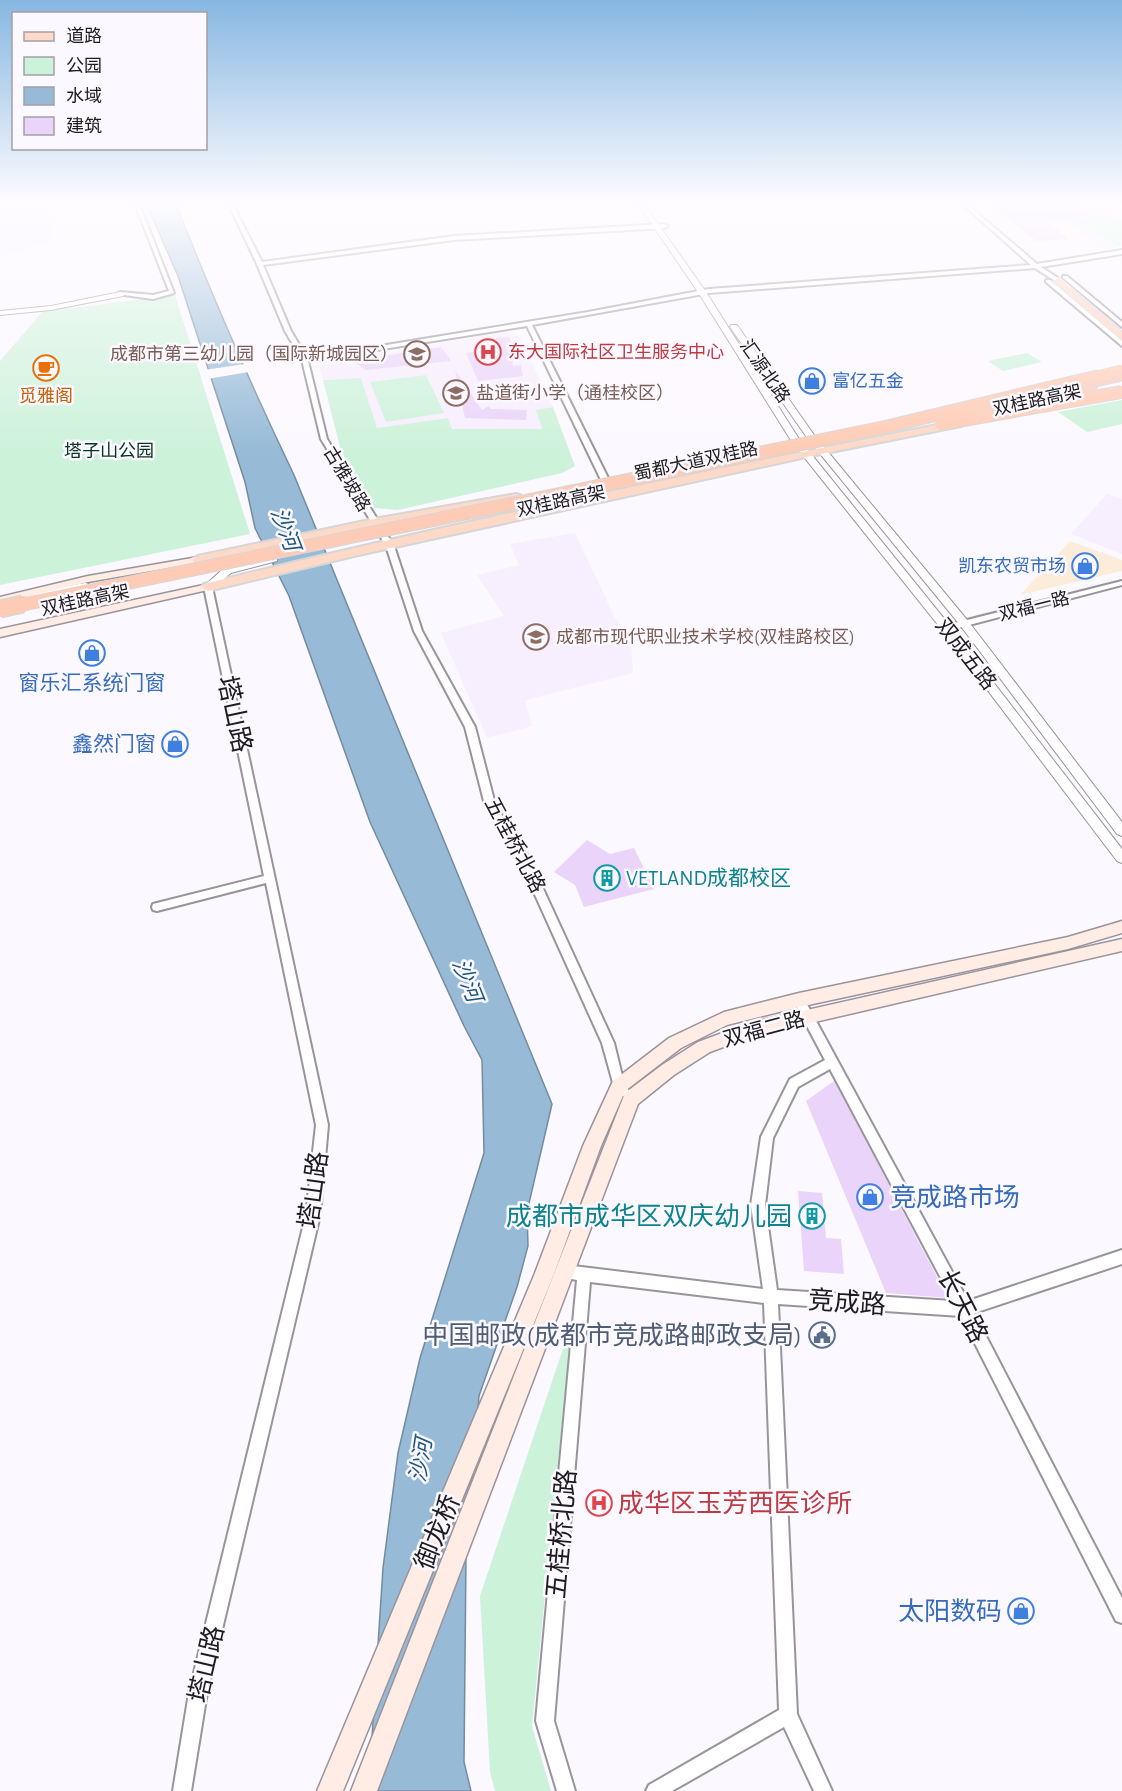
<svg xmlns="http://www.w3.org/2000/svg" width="1122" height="1791" viewBox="0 0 1122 1791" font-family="'Alegreya Sans','Noto Sans SC',sans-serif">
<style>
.commercial{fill:#fcedda}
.built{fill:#f7eefe}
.green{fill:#cdf2da}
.water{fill:#97bbd7;stroke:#738ba0;stroke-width:1.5}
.pier{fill:#fcf8ff}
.building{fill:#ead4f9}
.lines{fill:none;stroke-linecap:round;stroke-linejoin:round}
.minor-casing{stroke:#99949c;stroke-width:4}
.tertiary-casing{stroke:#99949c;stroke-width:2}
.secondary-casing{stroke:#99949c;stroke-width:3}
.primary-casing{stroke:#d6d6d7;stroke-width:4}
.trunk-casing{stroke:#d6d6d7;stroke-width:3}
.minor{fill:#fff;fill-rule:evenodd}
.tertiary{fill:#fff;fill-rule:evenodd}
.secondary{fill:#ffece4;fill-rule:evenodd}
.primary{fill:#fed9c8;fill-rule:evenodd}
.trunk{fill:#feccb6;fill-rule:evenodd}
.trunk-bridge-far2-casing{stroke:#d6d6d7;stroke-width:11;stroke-linecap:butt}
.trunk-bridge-far1-casing{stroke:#d6d6d7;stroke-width:14;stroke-linecap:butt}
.trunk-bridge-casing{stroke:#d6d6d7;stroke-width:19;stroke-linecap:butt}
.trunk-bridge-far2{stroke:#feccb6;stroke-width:10}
.trunk-bridge-far1{stroke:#feccb6;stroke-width:12}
.trunk-bridge{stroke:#feccb6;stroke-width:16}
.labels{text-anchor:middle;stroke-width:5;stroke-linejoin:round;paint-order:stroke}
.far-health-label{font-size:18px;fill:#be3a42;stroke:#fcf8ff;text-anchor:start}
.far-education-label{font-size:18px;fill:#785e54;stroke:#fcf8ff;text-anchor:start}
.far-street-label{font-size:18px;fill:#1e1c1f;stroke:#fcf8ff}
.far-shop-label{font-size:18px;fill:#366cbe;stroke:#fcf8ff;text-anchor:start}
.far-food-label{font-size:18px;fill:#c56008;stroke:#fcf8ff}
.far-park-label{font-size:18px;fill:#04371e;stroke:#fcf8ff}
.street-label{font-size:21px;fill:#1e1c1f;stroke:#fcf8ff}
.shop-label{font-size:21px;fill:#366cbe;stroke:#fcf8ff}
.culture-label{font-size:21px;fill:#0d838f;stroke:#fcf8ff;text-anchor:start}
.water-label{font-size:22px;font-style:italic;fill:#1d577c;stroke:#fcf8ff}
.near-street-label{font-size:26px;fill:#1e1c1f;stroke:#fcf8ff}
.near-shop-label{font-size:26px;fill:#366cbe;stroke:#fcf8ff;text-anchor:start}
.near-culture-label{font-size:26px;fill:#0d838f;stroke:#fcf8ff;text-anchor:end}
.near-service-label{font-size:26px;fill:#4e5e75;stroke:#fcf8ff;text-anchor:end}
.near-health-label{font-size:26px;fill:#be3a42;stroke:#fcf8ff;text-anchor:start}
</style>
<rect width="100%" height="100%" fill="#fcf8ff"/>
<path class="commercial" d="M1070,541l52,19v11l-102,24z"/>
<g class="built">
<path d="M0,201h43l12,39 -55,18z"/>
<path d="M1038,201h84l-31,5 31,15v25l-18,4z"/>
<path d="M503,332l17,5 8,24h3l22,46 -17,3 6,19h-91l-3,-11 -72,11 -15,-51 -38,2 -4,-15z"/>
<path d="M1107,494l15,5v55l-51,-20z"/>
<path d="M575,533l39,83 17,26 2,31 -108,27 7,26 -45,12 -46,-105 63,-17 -27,-41 42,-10 -9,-21z"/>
</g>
<g class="green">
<path d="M1106,214l16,8v23l-4,1 -49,-25z"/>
<path d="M175,295l75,239 -250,51v-224l42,-49z"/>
<path d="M1027,353l15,9 -39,9 -15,-10z"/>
<path d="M426,375l18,38 -58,9 -16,-40z"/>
<path d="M361,378l16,50 71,-10 4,11h90l-6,-19 17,-3 22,59 -13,7 -164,37 -23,-2 -34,-57 -18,-71z"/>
<path d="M1122,400v24l-35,8 -29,-20z"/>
<path d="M572,1322l-40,404 19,65h-56l-5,-19 -10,-176z"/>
</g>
<path class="water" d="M145,201h30c36,93 76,184 119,274l258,629 -25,108 1,34 -11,41 -38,109 -13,161 -2,205 7,29h-100l-2,-8 14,-215 15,-115 22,-95 64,-205 -2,-93 -18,-34 -94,-204 -81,-226 -34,-68 -10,-46 -67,-206z"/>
<path class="pier" d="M245,364l4,8 -42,7 -3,-9z"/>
<g class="building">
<path d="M985,201h80l27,13 -45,8 22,17 -33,2z"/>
<path d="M510,337l3,29 8,-1 2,11 -45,5 -12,-28 26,-5v-10z"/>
<path d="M441,347l10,14 -85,9 -10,-7 27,-7z"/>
<path d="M455,370l27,40 7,-4 1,3 37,1 -1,10 -61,-2z"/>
<path d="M587,840l23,14 24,-6 20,41 -70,18 -9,-22 -21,-13z"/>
<path d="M834,1081l35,66 79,151 -62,-5 -80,-192z"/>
<path d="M798,1191l24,2 4,45 15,1 3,35 -40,-3z"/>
</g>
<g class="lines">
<g class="minor-casing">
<g id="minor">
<path d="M134,201h4l36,92 -21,6 -36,-5 3,-2 33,3 16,-4z"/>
<path d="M227,201h4l31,61 192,-26 211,-12 3,2 -3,2 -211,12 -191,25 28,66 16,27 281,-46 121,-23 322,-24 -72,-64h4l74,63 85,-14v4l-81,13 29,19 1,1 -3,2 -33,-21 -326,25 -177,32 77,155 -4,2 -4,-2 -74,-154 -219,35 19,78 67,107 28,85 53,96 20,77 33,52 86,187 10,41 5,7 -2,4 -4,1 -4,-1 -4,-5 -13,-47 -84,-186 -33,-52 -20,-78 -51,-96 -28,-85 -65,-107 -19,-79 -17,-29 -28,-67z"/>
<path d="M1063,276h4l55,46v5l-59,-49z"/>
<path d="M1046,280h4l72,61v5l-76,-64z"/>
<path d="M1122,581v4l-176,46 -4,-3 1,-2z"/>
<path d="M205,585h6l1,2 116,538 -8,90 -113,478 -16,98h-18l16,-98 117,-478 10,-90 -50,-242 -109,28 -4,-1 -1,-3 1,-3 4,-1 107,-27 -60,-289z"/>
<path d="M799,995l4,2 165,304 154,-51v14l-148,49 148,285v25l-6,-2 -155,-305 -183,-12 19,410 35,77h-18l-30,-64 -112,64h-26l3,-6 130,-75 -15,-407 -174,-21 -36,439 21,70h-18l-21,-70 41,-441 -17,-3 -2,-5 2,-5 5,-2 198,24 -12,-84 10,-68 29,-58 35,-19 -32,-60 2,-3zM830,1069l123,232 -176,-11 -12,-85 8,-67 25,-51z"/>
</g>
</g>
<g class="tertiary-casing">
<g id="tertiary">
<path d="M636,201h6l64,91 93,147 151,187 172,223v14l-5,-2 -175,-231 -150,-188 -94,-150z"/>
<path d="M120,292l4,2 -1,2 -72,14 -51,5v-4l51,-5z"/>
<path d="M731,325h6l77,110 154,186 154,201v14l-5,-2 -157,-209 -152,-186 -78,-112z"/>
<path d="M273,556l4,1v4l-46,12 -19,16 -4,1 -5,-3 20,-18z"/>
<path d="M85,583l4,1v4l-89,16v-6z"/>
</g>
</g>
<g class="secondary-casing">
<g id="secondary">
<path d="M198,557l6,3 -2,2 -114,20 -88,21v-6l88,-21z"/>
<path d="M208,584l6,3 -2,2 -212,48v-8z"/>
<path d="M1122,921v12l-54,16 -269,58 -72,18 -46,23 -56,43 -24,55 -47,128 -211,517h-26l218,-518 48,-127 30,-65 56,-43 55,-26 75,-19 269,-56z"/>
<path d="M1122,939v12l-372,86 -40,15 -36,23 -36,29 -261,687h-26l274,-698 37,-28 36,-23 51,-19z"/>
</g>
</g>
<g class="primary-casing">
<g id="primary">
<path d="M957,421l5,3 -1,2 -155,31 -452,99 -146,35 -6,-4 2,-3c249,-62 501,-113 753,-163z"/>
<path d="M516,494l4,1v4l-146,28 -176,37 -6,-4 6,-4 176,-37z"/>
</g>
</g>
<g class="trunk-casing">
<g id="trunk">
<path d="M1059,278l63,54v8l-66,-57 -2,-2z"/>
<path d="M1122,374v6l-26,6v4l-123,26 -6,-3 6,-3 103,-22v-4z"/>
</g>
</g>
<use href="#minor" class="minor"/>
<use href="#tertiary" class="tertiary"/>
<use href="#secondary" class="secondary"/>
<use href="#primary" class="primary"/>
<use href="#trunk" class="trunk"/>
<g class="trunk-bridge-far2-casing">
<path id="trunk-bridge-far2" d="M1092,377l30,-7"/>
</g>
<g class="trunk-bridge-far1-casing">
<g id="trunk-bridge-far1">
<path d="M941,424l181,-32"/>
<path d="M16,606l869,-179 214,-51"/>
</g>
</g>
<g class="trunk-bridge-casing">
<path id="trunk-bridge" d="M0,609l23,-5"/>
</g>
<use href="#trunk-bridge-far2" class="trunk-bridge-far2"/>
<use href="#trunk-bridge-far1" class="trunk-bridge-far1"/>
<use href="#trunk-bridge" class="trunk-bridge"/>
</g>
<linearGradient id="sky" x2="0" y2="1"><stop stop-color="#87b7e1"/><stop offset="0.45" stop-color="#fefcff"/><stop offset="1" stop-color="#fefcff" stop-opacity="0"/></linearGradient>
<rect width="1122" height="451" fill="url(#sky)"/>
<defs>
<g id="hospital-ring" transform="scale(1.35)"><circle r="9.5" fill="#fcf8ff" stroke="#e0444e" stroke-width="1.5"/><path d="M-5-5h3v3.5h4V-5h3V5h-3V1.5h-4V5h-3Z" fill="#e0444e"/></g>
<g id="school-ring" transform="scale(1.35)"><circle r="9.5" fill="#fcf8ff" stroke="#8d6e63" stroke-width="1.5"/><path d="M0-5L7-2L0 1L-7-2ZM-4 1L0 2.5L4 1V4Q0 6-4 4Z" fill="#8d6e63"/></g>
<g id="cafe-ring" transform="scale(1.35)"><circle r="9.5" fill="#fcf8ff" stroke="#e8710a" stroke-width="1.5"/><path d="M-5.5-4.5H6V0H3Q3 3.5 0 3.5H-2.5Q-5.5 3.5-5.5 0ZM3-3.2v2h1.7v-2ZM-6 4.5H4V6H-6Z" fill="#e8710a"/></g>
<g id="shop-ring" transform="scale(1.35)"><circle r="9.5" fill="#fcf8ff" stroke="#3f7fe0" stroke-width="1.5"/><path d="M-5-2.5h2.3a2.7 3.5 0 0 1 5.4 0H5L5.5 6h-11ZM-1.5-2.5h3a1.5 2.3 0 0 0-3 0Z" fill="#3f7fe0"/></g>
<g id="building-ring" transform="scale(1.35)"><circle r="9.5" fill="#fcf8ff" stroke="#0f9aa8" stroke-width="1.5"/><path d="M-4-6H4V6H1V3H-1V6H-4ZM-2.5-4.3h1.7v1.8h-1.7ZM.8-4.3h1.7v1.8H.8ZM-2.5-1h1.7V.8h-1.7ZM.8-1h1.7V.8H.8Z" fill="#0f9aa8"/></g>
<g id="civic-ring" transform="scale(1.35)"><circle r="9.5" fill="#fcf8ff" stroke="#5c6f8a" stroke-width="1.5"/><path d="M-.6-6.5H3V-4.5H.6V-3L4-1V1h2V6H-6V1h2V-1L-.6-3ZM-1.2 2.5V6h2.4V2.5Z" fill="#5c6f8a"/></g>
</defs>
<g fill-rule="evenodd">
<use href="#hospital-ring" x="488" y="352"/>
<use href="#school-ring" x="417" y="354"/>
<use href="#cafe-ring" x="46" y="368"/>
<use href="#shop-ring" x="812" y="381"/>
<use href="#school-ring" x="456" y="393"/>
<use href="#shop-ring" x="1085" y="566"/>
<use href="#school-ring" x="536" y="637"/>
<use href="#shop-ring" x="92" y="653"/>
<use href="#shop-ring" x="175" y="744"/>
<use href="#building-ring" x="607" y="878"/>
<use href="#shop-ring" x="870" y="1197"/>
<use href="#building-ring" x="812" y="1216"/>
<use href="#civic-ring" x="822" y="1335"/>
<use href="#hospital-ring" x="599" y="1503"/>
<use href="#shop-ring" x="1021" y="1611"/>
</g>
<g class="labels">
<g class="far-health-label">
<text x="508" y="358">东大国际社区卫生服务中心</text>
</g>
<g class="far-education-label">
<text x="398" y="360" text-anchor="end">成都市第三幼儿园（国际新城园区）</text>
<text x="476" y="399">盐道街小学（通桂校区）</text>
<text x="556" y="643">成都市现代职业技术学校(双桂路校区)</text>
</g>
<g class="far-street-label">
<text transform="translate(765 371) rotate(55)" y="6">汇源北路</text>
<text transform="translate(1037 400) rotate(-12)" y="6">双桂路高架</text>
<text transform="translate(696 461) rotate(-12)" y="6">蜀都大道双桂路</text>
<text transform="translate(347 479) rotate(59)" y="6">古雅坡路</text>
<text transform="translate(561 501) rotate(-12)" y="6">双桂路高架</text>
<text transform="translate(85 600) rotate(-12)" y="6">双桂路高架</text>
<text transform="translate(1034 606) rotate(-14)" y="6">双福一路</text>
</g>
<g class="far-shop-label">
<text x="832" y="387">富亿五金</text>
<text x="1066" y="572" text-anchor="end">凯东农贸市场</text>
</g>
<g class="far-food-label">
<text x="46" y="402">觅雅阁</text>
</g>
<g class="far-park-label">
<text x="109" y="457">塔子山公园</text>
</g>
<g class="street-label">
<text transform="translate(966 654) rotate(52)" y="7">双成五路</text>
<text transform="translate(515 845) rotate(62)" y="7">五桂桥北路</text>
<text transform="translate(764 1029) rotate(-15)" y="7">双福二路</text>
</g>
<g class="shop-label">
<text x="92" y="690">窗乐汇系统门窗</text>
<text x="156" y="751" text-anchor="end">鑫然门窗</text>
</g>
<g class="culture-label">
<text x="626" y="885">VETLAND成都校区</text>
</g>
<g class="water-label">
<text transform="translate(286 529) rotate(69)" y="8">沙河</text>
<text transform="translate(468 980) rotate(68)" y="8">沙河</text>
<text transform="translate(420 1460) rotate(-81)" y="8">沙河</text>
</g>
<g class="near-street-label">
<text transform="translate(235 714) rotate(78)" y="9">塔山路</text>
<text transform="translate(313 1190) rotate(-82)" y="9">塔山路</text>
<text transform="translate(847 1302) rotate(4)" y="9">竞成路</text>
<text transform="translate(963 1306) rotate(63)" y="9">长天路</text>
<text transform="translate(437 1532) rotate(-68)" y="9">御龙桥</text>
<text transform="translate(561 1534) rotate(-85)" y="9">五桂桥北路</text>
<text transform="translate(206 1664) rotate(-77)" y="9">塔山路</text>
</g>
<g class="near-shop-label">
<text x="890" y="1206">竞成路市场</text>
<text x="1002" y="1620" text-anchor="end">太阳数码</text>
</g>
<g class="near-culture-label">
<text x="792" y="1225">成都市成华区双庆幼儿园</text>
</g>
<g class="near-service-label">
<text x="802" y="1344">中国邮政(成都市竞成路邮政支局)</text>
</g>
<g class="near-health-label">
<text x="618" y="1512">成华区玉芳西医诊所</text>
</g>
</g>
<rect x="12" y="12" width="195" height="138" fill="#fcf8ff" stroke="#a3a0a5" stroke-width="1.5"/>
<rect x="24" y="32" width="30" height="9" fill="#fed9c8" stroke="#a3a0a5" stroke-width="1.5"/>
<text x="66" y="42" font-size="18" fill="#1e1c1f">道路</text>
<rect x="24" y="57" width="30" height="18" fill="#cdf2da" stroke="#a3a0a5" stroke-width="1.5"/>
<text x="66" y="72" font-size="18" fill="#1e1c1f">公园</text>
<rect x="24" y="87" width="30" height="18" fill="#97bbd7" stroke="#a3a0a5" stroke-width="1.5"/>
<text x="66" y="102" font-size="18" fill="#1e1c1f">水域</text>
<rect x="24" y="117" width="30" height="18" fill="#ead4f9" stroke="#a3a0a5" stroke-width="1.5"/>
<text x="66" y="132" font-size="18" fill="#1e1c1f">建筑</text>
</svg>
